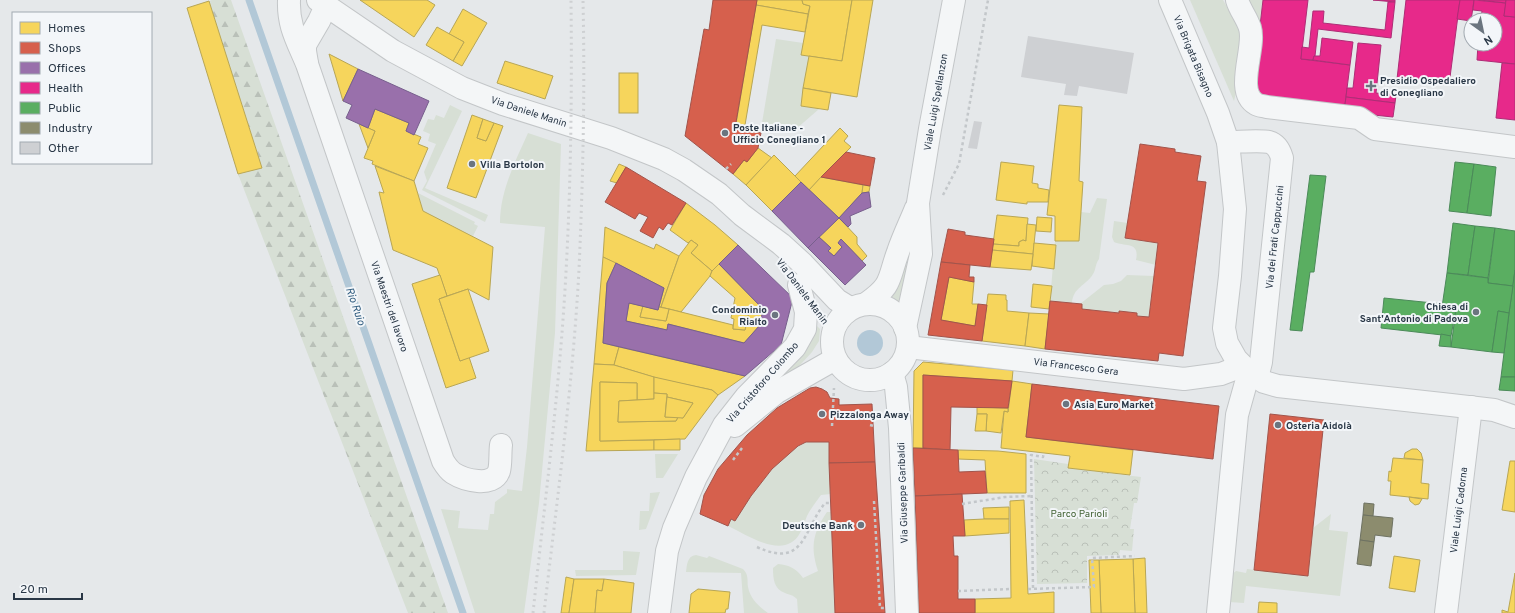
<svg xmlns="http://www.w3.org/2000/svg" width="1515" height="613" viewBox="0 0 1515 613" font-family="Overpass,sans-serif">
<style>
.grass{fill:#d7dfd5}
.forest{fill:url(#forest-firs)}
.park{fill:url(#park-crowns)}
.water{fill:#b2c8d7}
.homes{fill:#f6d55c;stroke:#b8a655}
.shops{fill:#d6604d;stroke:#a2544b}
.offices{fill:#9970ab;stroke:#775f8d}
.health{fill:#e7298a;stroke:#ae2d76}
.public{fill:#5aae61;stroke:#4b8a59}
.industry{fill:#8c8c6e;stroke:#6e7262}
.lines{fill:none;stroke-linecap:round;stroke-linejoin:round}
.stream{stroke:#b2c8d7;stroke-width:7}
.building{fill:#ced0d3}
.minor-casing{stroke:#c3c6c8;stroke-width:24}
.path{stroke:#c3c7ca;stroke-width:2.5;stroke-dasharray:3 3;stroke-linecap:butt}
.minor{stroke:#f4f6f7;stroke-width:22}
.rail{stroke:#ced0d2;stroke-width:3;stroke-dasharray:2 4;stroke-linecap:butt}
.poi-dot{fill:#6b757f;stroke:#f3f6f9;stroke-width:1.5}
.labels{text-anchor:middle;stroke-width:4;stroke-linejoin:round;paint-order:stroke}
.street-label{font-size:10px;fill:#293746;stroke:#f3f6f9}
.poi-label{font-size:10px;font-weight:bold;fill:#293746;stroke:#f3f6f9;text-anchor:start}
.park-label{font-size:10px;fill:#436335;stroke:#f3f6f9}
.water-label{font-size:11px;font-style:italic;fill:#2f5b7e;stroke:#f3f6f9}
</style>
<defs>
<pattern id="forest-firs" width="22" height="20" patternUnits="userSpaceOnUse"><rect width="22" height="20" fill="#d7dfd5"/><path d="M5 1l3.5 6h-7zM16 11l3.5 6h-7z" fill="#b9c0b8"/></pattern>
<pattern id="park-crowns" width="20" height="18" patternUnits="userSpaceOnUse"><rect width="20" height="18" fill="#d7dfd5"/><path d="M2 6a3 3 0 1 1 6 0M12 15a3 3 0 1 1 6 0" fill="none" stroke="#b9c0b8"/></pattern>
</defs>
<rect width="100%" height="100%" fill="#e5e8ea"/>
<g class="grass">
<path d="M1190,0h33l21,37 3,9 -13,55z"/>
<path d="M1245,0h18l-3,25z"/>
<path d="M776,39l27,4 6,13 -8,50 18,3 -23,20 -34,-6z"/>
<path d="M450,105l12,6 -37,77 63,27 -3,7 -63,-32 5,-9 -3,-9 12,-28 -8,-3 2,-7 -7,-3 5,-12 6,1 2,-5 8,3z"/>
<path d="M528,133l33,11 -6,189 -16,170 -15,110h-49l-34,-104 19,2 -2,17 30,2 2,-16h4l1,-12 12,-9v-4l15,2 5,-44 18,-220 -45,-4c0,-32 15,-61 28,-90z"/>
<path d="M418,193l57,29 -1,2 4,2 -5,10 -50,-25z"/>
<path d="M1097,198l10,1 -8,60c-4,5 -3,11 -6,15 -7,12 -20,13 -21,29l-22,-2 5,-60 26,-29 9,1z"/>
<path d="M1114,221l14,2 -2,15 32,5 -2,22 -20,-5c4,-19 -11,-13 -22,-18l-2,-5z"/>
<path d="M905,261h5l-9,44 -9,-7 4,-10z"/>
<path d="M1127,275l27,1 -5,41 -12,-1v-3h-18l-37,-4v-5h-2l24,-19 9,-1 8,-3z"/>
<path d="M816,325l4,4 -1,12 -7,11 -11,12 -22,20 -5,-5c19,-17 36,-28 42,-54z"/>
<path d="M806,442h23l2,52 -10,1c-5,7 -10,13 -14,21 -2,5 -4,12 -7,17 -15,28 -53,2 -72,-7l3,-7 4,2c19,-30 39,-62 71,-79z"/>
<path d="M655,454h23l-15,24h-7z"/>
<path d="M660,492l-14,37 -7,1 1,-19h9l1,-18z"/>
<path d="M827,512h4l4,101h-37l-1,-14c-4,-4 -7,-4 -12,-6 -11,-4 -12,-14 -12,-25l5,-4c11,1 18,4 25,14l15,-7c-8,-25 -5,-38 9,-59z"/>
<path d="M1331,514l-2,16 19,2 -8,64 -94,-10 -2,17 -15,-1 2,-27 5,-4 10,2 1,-4 61,7 5,-48z"/>
<path d="M623,551l17,1 -4,23 -60,1 -1,-6h48z"/>
<path d="M696,555l11,3 2,-2 34,13c6,6 4,11 5,18 2,11 11,20 20,26h-24l-3,-40 -55,-1c1,-7 1,-16 10,-17z"/>
</g>
<path class="forest" d="M212,0h19l217,613h-40l-170,-439 24,-7 -53,-166z"/>
<path class="park" d="M1034,459l34,5v4l73,9 -4,26h-3l-4,26h4l-2,22 -12,-1 -1,5 -32,1v27l-50,1z"/>
<circle class="water" cx="870" cy="343" r="13"/>
<g class="homes">
<path d="M360,0h67l8,5 -21,32z"/>
<path d="M757,0h45l1,4 7,2 -2,8 -52,-9z"/>
<path d="M802,0h50l-10,61 -41,-6 9,-49 -7,-2z"/>
<path d="M852,0h21l-16,97 -54,-9 6,-32 33,5z"/>
<path d="M209,1l53,167 -24,6 -51,-166z"/>
<path d="M756,5l52,9 -3,18 -43,-7 -17,100 -9,-1z"/>
<path d="M463,9l24,14 -25,43 -9,-5 11,-19 -15,-8z"/>
<path d="M437,27l27,15 -11,19 -27,-16z"/>
<path d="M329,54l29,15 -15,32z"/>
<path d="M505,61l48,15 -8,23 -48,-16z"/>
<rect x="619" y="73" width="19" height="40"/>
<path d="M803,88l28,5 -3,17 -27,-4z"/>
<path d="M1059,105l23,2 -3,74 4,1 -4,59h-24v-25l-8,-1z"/>
<path d="M375,109l34,14 -3,8 15,6 -3,7 10,4 -14,33 -42,-17 1,-3 -9,-3 11,-27 -7,-3z"/>
<path d="M472,115l11,4 -6,19 9,3 8,-18 9,3 -27,72 -29,-10z"/>
<path d="M483,119l11,4 -8,18 -9,-3z"/>
<path d="M359,124l16,7 -7,17z"/>
<path d="M840,128l8,8 -4,5 7,6 -42,43 -14,-14z"/>
<path d="M758,148l14,10 -26,27 -13,-11 11,-14 3,2z"/>
<path d="M774,155l27,27 -29,29 -26,-26z"/>
<path d="M1001,162l33,4 -2,17 6,1v4l11,2 -1,12h-21v2l-31,-4z"/>
<path d="M619,164l7,3 -9,16 -7,-2z"/>
<path d="M375,166l39,15 9,30 70,36 -4,53 -21,-11 -21,7 -10,-28 -44,-18 -14,-58 5,1z"/>
<path d="M821,177l42,8 -1,8 -23,25 -30,-28z"/>
<path d="M863,185l7,1 -1,6 -7,1z"/>
<path d="M686,203l29,22 23,20 -26,26 -21,-18 7,-8 -7,-5 -3,3 -18,-13z"/>
<path d="M997,215l31,3 -2,23 -3,-1 -4,2v4l-26,-2z"/>
<path d="M1037,217l15,1 -1,14 -15,-1z"/>
<path d="M839,218l18,19v7l10,12 -5,5 -21,-22 -3,4 4,4 -8,9 -6,-5 3,-3 -12,-11z"/>
<path d="M1027,224l9,1 -3,29 -41,-4 1,-6 26,2v-4l4,-2 3,1z"/>
<path d="M605,227l49,22 2,-5 23,12 -18,51h-2l5,-19 -61,-31z"/>
<path d="M691,240l7,5 -7,8 21,18 -2,5 -29,36 -20,-5 18,-51z"/>
<path d="M1034,243l22,2 -2,24 -22,-3z"/>
<path d="M992,250l41,4 -2,16 -41,-3z"/>
<path d="M603,257l13,6 -9,20 -4,60 16,4 -5,18 -20,-1z"/>
<path d="M719,264l44,45 -3,16 -16,18 -76,-19 -1,6 -41,-9 3,-18 14,3 -3,11 26,4 3,-12 64,16v4l12,1 4,-19 -16,-3 2,-10 -25,-22 2,-5z"/>
<path d="M440,275l7,21 -8,3 21,62 9,-4 7,21 -30,10 -34,-104z"/>
<path d="M949,277l25,5 -2,22h6l-3,22 -34,-6z"/>
<path d="M1033,284l19,2 -3,23 -18,-2z"/>
<path d="M468,289l21,62 -29,10 -21,-62z"/>
<path d="M988,294l18,1v5h1v11l22,2 -4,33 -43,-5z"/>
<path d="M643,306l15,4 1,-3 10,2 -3,12 -26,-4z"/>
<path d="M733,308l16,3 -4,19 -12,-1 1,-10 -3,-1z"/>
<path d="M1029,313l20,1 -4,35 -20,-3z"/>
<path d="M619,347l126,29 -27,19 -6,-5 -52,-11 -46,-14z"/>
<path d="M923,362l90,8 -1,11 -89,-6v73h-10l1,-77z"/>
<path d="M594,364l20,1 40,12v22l-17,1v-17l-37,-1v59l54,-1v10l-68,1z"/>
<path d="M654,377l58,13 6,5 -33,44 -85,2v-59l37,1v17l-18,1 -1,21 58,-1 2,-4 5,1 10,-15 -26,-6v-3l-13,-1z"/>
<path d="M1012,381l20,3 -6,53 107,13 -3,25 -62,-7 2,-12 -69,-8 3,-37 4,1z"/>
<path d="M654,393l13,1 -2,23h13l-2,4 -58,1 1,-21 35,-2z"/>
<path d="M667,397l26,6 -10,15 -18,-1z"/>
<path d="M977,407l31,1v4l-4,-1 -3,22 -15,-2 1,-17h-10z"/>
<path d="M977,414h10l-1,17h-11z"/>
<path d="M680,439v11h-26v-10z"/>
<path d="M1412,449h5l4,4 2,7 -19,-2 1,-5z"/>
<path d="M958,450l40,1 28,3v39h-39l-2,-33 -27,-1z"/>
<path d="M1393,458l30,2 -2,23 8,1 -1,15 -38,-4 1,-14h-3l1,-10 2,1z"/>
<path d="M1510,461h5v51l-13,-2z"/>
<path d="M1409,497l13,2 -3,5 -4,1 -5,-4z"/>
<path d="M1024,500l4,94 26,-2v21h-79v-14l36,-1 -1,-97z"/>
<path d="M1009,507v12h-25l-1,-11z"/>
<path d="M984,519h25v14l-44,3 -1,-16z"/>
<path d="M1394,556l26,4 -5,32 -26,-4z"/>
<path d="M1145,558l2,55h-12l-2,-54z"/>
<path d="M1133,559l2,54h-34l-2,-53z"/>
<path d="M1089,560h10l2,53h-10z"/>
<path d="M1515,573v40h-13v-3l6,2z"/>
<path d="M566,577l8,2 -5,34h-8z"/>
<path d="M574,579h30l-2,12 -5,-1 -2,23h-26z"/>
<path d="M604,579l30,4 -3,30h-36l2,-23 5,1z"/>
<path d="M698,589l32,3 -2,17h-2l-1,4h-36l2,-19z"/>
<path d="M1259,602l18,1v10h-19z"/>
</g>
<g class="shops">
<path d="M713,0h44l-22,128 26,5 -3,15 -11,14 -3,-2 -11,14 -48,-38 19,-107 5,1z"/>
<path d="M1140,144l35,5v3l26,4 -4,25 9,1 -23,174 -24,-3 -1,8 -113,-12 5,-48 32,3v5l37,4v-2l18,2v3l12,1 9,-74 -33,-5z"/>
<path d="M846,152l29,6 -5,28 -49,-9z"/>
<path d="M626,167l60,36 -14,22 -4,-2 -5,7 -4,-3 -6,11 -13,-7 8,-14 -9,-4 -4,6 -30,-17z"/>
<path d="M948,229l17,3v3l29,4 -4,28 -49,-5z"/>
<path d="M941,262l29,3 -1,12h5v5l-25,-5 -8,43 34,6 3,-22 9,1 -5,36 -54,-6z"/>
<path d="M923,375l89,6 -4,27 -57,-1 -1,43 -27,-2z"/>
<path d="M1032,384l187,22 -6,53 -187,-22z"/>
<path d="M816,387l6,2 5,3 3,6 9,1v6l33,-1 3,58 -46,1v-21h-23l-8,4 -26,23 -21,27 -16,25 -4,-2 -3,7 -28,-12 4,-19 14,-26 29,-34 30,-27 33,-20z"/>
<path d="M1270,414l54,6 -16,156 -54,-6z"/>
<path d="M913,448l45,2 1,22 26,-1 2,22 -72,3z"/>
<path d="M875,462l10,151h-50l-6,-150z"/>
<path d="M962,494l3,42h-12l1,20h4v43h17v14h-56l-4,-117z"/>
</g>
<g class="offices">
<path d="M358,69l71,32 -15,34 -8,-4 3,-8 -34,-14 -7,19 -22,-10 6,-13 -9,-4z"/>
<path d="M801,182l38,36 -31,30 -36,-37z"/>
<path d="M869,192l2,15 -21,9 1,8 -3,3 -9,-9 23,-25z"/>
<path d="M819,237l12,11 -3,3 6,5 8,-9 -4,-4 3,-4 25,26 -21,20 -37,-37z"/>
<path d="M738,245l55,53 -12,47 -36,31 -142,-33 4,-60 9,-20 48,25 -6,22 -29,-7 -3,18 41,9 1,-6 76,19 16,-18 3,-16 -44,-45z"/>
</g>
<g class="health">
<path d="M1263,0h45l-7,59 49,6 -6,47 -92,-16z"/>
<path d="M1373,0h22v2z"/>
<path d="M1406,0h54l-11,85 -52,-6z"/>
<path d="M1460,0h14l-3,21 -14,-2z"/>
<path d="M1474,0l32,3 -2,13 11,1v47l-38,-4 1,-16h17v-24h-14l1,-9 -9,-1z"/>
<path d="M1480,0h26v3z"/>
<path d="M1506,0h9v17l-11,-1z"/>
<path d="M1388,2h7l-4,36 -73,-9 -3,27h-1l-1,4 -12,-1 1,-12 7,1 4,-37h11l-1,12 62,7z"/>
<path d="M1322,38l31,4 -3,23 -37,-5 1,-4h6z"/>
<path d="M1358,43l23,2 -5,48 20,2 -1,8 -49,-6 1,-9h6z"/>
<path d="M1502,63l13,1v56l-19,-2z"/>
<path d="M1346,97l49,6 -2,14 -49,-5z"/>
</g>
<g class="public">
<path d="M1455,162l19,2 -7,49 -18,-2z"/>
<path d="M1474,164l22,3 -5,49 -24,-3z"/>
<path d="M1310,175l16,1 -12,96h-4l-8,59 -12,-1z"/>
<path d="M1453,223l22,3 -7,49 -21,-2z"/>
<path d="M1475,226l20,2 -7,50 -20,-3z"/>
<path d="M1495,228l20,3v39l-2,16 -25,-3z"/>
<path d="M1515,270v107h-14l8,-64z"/>
<path d="M1447,273l41,5v5l25,3 -4,27 -11,-2 -6,41 -41,-5 5,-38 -14,-2z"/>
<path d="M1384,298l59,6 -1,3 14,2 -5,27 -70,-8z"/>
<path d="M1498,311l11,2 -5,40 -12,-1z"/>
<path d="M1441,334l10,2v11l-12,-1z"/>
<path d="M1501,377h14v14l-16,-1z"/>
</g>
<g class="industry">
<path d="M1364,503l10,1 -1,12 -10,-1z"/>
<path d="M1363,515l30,3 -2,19 -16,-2 -1,7 -14,-2z"/>
<path d="M1360,540l14,2 -3,24 -14,-2z"/>
</g>
<g class="lines">
<path class="stream" d="M249,0l214,613"/>
</g>
<g class="building">
<path d="M1028,36l106,17 -7,41 -48,-8 -2,10 -13,-1 2,-11 -45,-7z"/>
<path d="M974,121l8,1 -5,27 -9,-1z"/>
</g>
<g class="lines">
<g class="minor-casing">
<g id="minor">
<path d="M289,0c-1,26 8,40 18,64l136,397c3,5 6,9 10,12 11,7 40,15 46,-2 2,-7 1,-18 2,-26"/>
<path d="M318,0l75,51 69,37 41,16 108,34 53,21 20,11 35,24 23,21 39,29 22,20 34,36 13,8"/>
<path d="M1170,0l48,113 10,29 7,67 -5,67 -6,52 3,15 9,16 13,13 15,10 14,4 173,19 43,5 21,7"/>
<path d="M1237,0c3,10 10,18 13,28 6,20 -16,63 6,76 3,2 8,2 11,3l92,11 16,11 140,18"/>
<path d="M307,63l-2,-12v-6l14,-24 7,-15"/>
<path d="M1228,142c10,0 32,-2 41,0 7,2 11,9 13,16l-21,204 -4,16"/>
<path d="M867,303c26,-18 21,-24 31,-51 5,-15 12,-29 18,-44"/>
<circle cx="870" cy="342" r="38"/>
<path d="M905,328l16,-74 -3,-51 12,-74 24,-129"/>
<path d="M908,347l276,32 37,-5 21,-8"/>
<path d="M892,373l4,14 4,41 7,185"/>
<path d="M735,426l42,-34 58,-33"/>
<path d="M659,613l8,-62 7,-23 22,-51 28,-52 22,-28 49,-50 10,-18 1,-17 -7,-27"/>
<path d="M1218,613l19,-198 12,-43"/>
<path d="M1446,613l25,-206"/>
</g>
</g>
<g class="path">
<path d="M726,169l5,-5"/>
<path d="M943,195l16,-31 29,-164"/>
<path d="M870,425l4,1"/>
<path d="M832,426l2,-38"/>
<path d="M733,460l9,-12"/>
<path d="M874,501l6,107h4"/>
<path d="M962,504l43,-7 26,-1"/>
<path d="M757,547c48,22 46,-17 68,-44h5"/>
<path d="M1033,588l-2,-133 12,2 1,-4"/>
<path d="M1028,589l66,-2 -2,-29 43,-2"/>
<path d="M958,591l52,-2"/>
</g>
<use href="#minor" class="minor"/>
<g class="rail">
<path d="M533,613c12,-114 27,-227 33,-341 5,-91 6,-182 5,-272"/>
<path d="M544,613c13,-114 29,-229 35,-344 4,-90 6,-180 4,-269"/>
</g>
</g>
<g class="poi-dot">
<path d="M1369 80h4v4h4v4h-4v4h-4v-4h-4v-4h4z"/>
<circle cx="725" cy="133" r="4"/>
<circle cx="472" cy="164" r="4"/>
<circle cx="1476" cy="312" r="4"/>
<circle cx="775" cy="315" r="4"/>
<circle cx="1066" cy="404" r="4"/>
<circle cx="822" cy="414" r="4"/>
<circle cx="1278" cy="425" r="4"/>
<circle cx="861" cy="525" r="4"/>
</g>
<g class="labels">
<g class="street-label">
<text transform="translate(1194 56) rotate(67)" y="4">Via Brigata Bisagno</text>
<text transform="translate(935 102) rotate(-80)" y="4">Viale Luigi Spellanzon</text>
<text transform="translate(529 111) rotate(18)" y="4">Via Daniele Manin</text>
<text transform="translate(1274 237) rotate(-84)" y="4">Via dei Frati Cappuccini</text>
<text transform="translate(803 291) rotate(53)" y="4">Via Daniele Manin</text>
<text transform="translate(390 306) rotate(71)" y="4">Via Maestri del lavoro</text>
<text transform="translate(1076 366) rotate(7)" y="4">Via Francesco Gera</text>
<text transform="translate(762 382) rotate(-49)" y="4">Via Cristoforo Colombo</text>
<text transform="translate(902 493) rotate(-92)" y="4">Via Giuseppe Garibaldi</text>
<text transform="translate(1458 510) rotate(-83)" y="4">Viale Luigi Cadorna</text>
</g>
<g class="poi-label">
<text x="1380" y="84">Presidio Ospedaliero<tspan x="1380" dy="12">di Conegliano</tspan></text>
<text x="733" y="131">Poste Italiane -<tspan x="733" dy="12">Ufficio Conegliano 1</tspan></text>
<text x="480" y="168">Villa Bortolon</text>
<text x="1468" y="310" text-anchor="end">Chiesa di<tspan x="1468" dy="12">Sant'Antonio di Padova</tspan></text>
<text x="767" y="313" text-anchor="end">Condominio<tspan x="767" dy="12">Rialto</tspan></text>
<text x="1074" y="408">Asia Euro Market</text>
<text x="830" y="418">Pizzalonga Away</text>
<text x="1286" y="429">Osteria Aidolà</text>
<text x="853" y="529" text-anchor="end">Deutsche Bank</text>
</g>
<g class="park-label">
<text x="1079" y="517">Parco Parioli</text>
</g>
<g class="water-label">
<text transform="translate(356 306) rotate(71)" y="4">Rio Ruio</text>
</g>
</g>
<rect x="12" y="12" width="140" height="152" fill="#f3f6f9" stroke="#a2aab1"/>
<rect x="20" y="22" width="20" height="12" fill="#f6d55c" stroke="#a2aab1"/>
<text x="48" y="32" font-size="12" fill="#293746">Homes</text>
<rect x="20" y="42" width="20" height="12" fill="#d6604d" stroke="#a2aab1"/>
<text x="48" y="52" font-size="12" fill="#293746">Shops</text>
<rect x="20" y="62" width="20" height="12" fill="#9970ab" stroke="#a2aab1"/>
<text x="48" y="72" font-size="12" fill="#293746">Offices</text>
<rect x="20" y="82" width="20" height="12" fill="#e7298a" stroke="#a2aab1"/>
<text x="48" y="92" font-size="12" fill="#293746">Health</text>
<rect x="20" y="102" width="20" height="12" fill="#5aae61" stroke="#a2aab1"/>
<text x="48" y="112" font-size="12" fill="#293746">Public</text>
<rect x="20" y="122" width="20" height="12" fill="#8c8c6e" stroke="#a2aab1"/>
<text x="48" y="132" font-size="12" fill="#293746">Industry</text>
<rect x="20" y="142" width="20" height="12" fill="#ced0d3" stroke="#a2aab1"/>
<text x="48" y="152" font-size="12" fill="#293746">Other</text>
<g transform="translate(1483 32) rotate(147)"><circle r="19" fill="#f3f6f9" stroke="#a2aab1"/>
<path d="M0-3L7 15L0 10L-7 15Z" fill="#6b757f"/>
<text y="-6" font-size="11" font-weight="bold" text-anchor="middle" fill="#293746">N</text>
</g>
<path d="M14 593v6h68v-6" fill="none" stroke="#293746" stroke-width="2"/>
<text x="20" y="593" font-size="12" fill="#293746" stroke="#f3f6f9" stroke-width="3" paint-order="stroke">20 m</text>
</svg>
